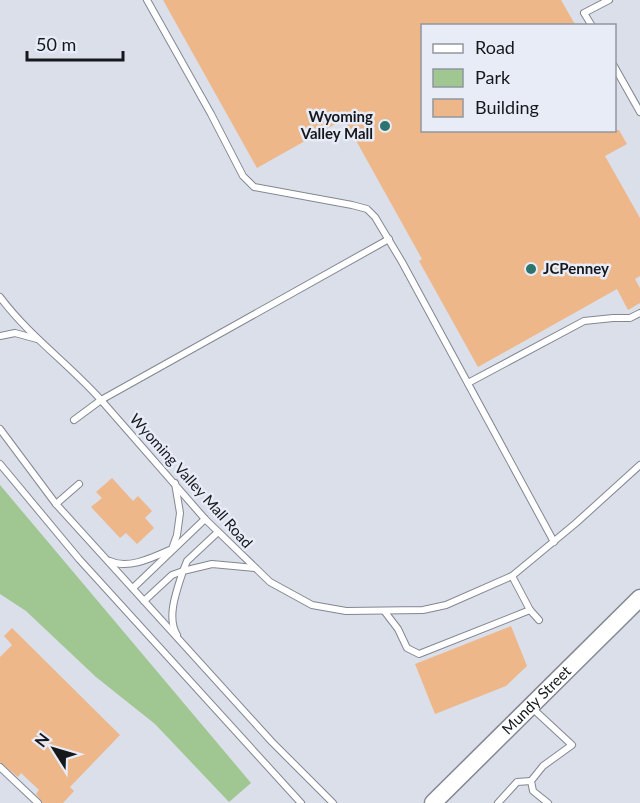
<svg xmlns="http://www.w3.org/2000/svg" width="640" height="803" viewBox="0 0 640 803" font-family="Lato,sans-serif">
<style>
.green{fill:#a0c791}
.building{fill:#eeb78a}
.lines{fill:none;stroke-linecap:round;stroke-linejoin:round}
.service-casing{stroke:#838791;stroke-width:8}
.secondary-casing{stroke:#838791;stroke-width:19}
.service{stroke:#fff;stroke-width:6}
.secondary{stroke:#fff;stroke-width:16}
.poi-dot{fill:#2c746d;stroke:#e7ecf7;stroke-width:2}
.labels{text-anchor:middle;stroke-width:5;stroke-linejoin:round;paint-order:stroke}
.poi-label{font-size:15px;font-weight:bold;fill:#16181c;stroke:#e7ecf7;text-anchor:end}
.street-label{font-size:15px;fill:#16181c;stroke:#e7ecf7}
</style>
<rect width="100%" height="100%" fill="#dadfea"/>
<path class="green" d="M0,485l251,298 -22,19 -74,-78 -59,-47 -70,-66 -26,-17z"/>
<g class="building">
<path d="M163,0h398l15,26h-153v104h196l8,14 -22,12 35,62v58l-5,3 5,9v15l-12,7 -11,-21 -139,78 -59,-106 3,-2 -78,-140 -87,49z"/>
<path d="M112,478l21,23 5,-5 14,15 -7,7 9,10 -17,16 -11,-11 -6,5 -29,-31 11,-9 -6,-6z"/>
<path d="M511,626l16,40 -21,20 -71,28 -20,-50z"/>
<path d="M12,628l108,107 -50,52 4,4 -11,12h-20l-7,-9 3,-4 -18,-17 -3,4 -18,-15v-105l12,-12 -8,-9z"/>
</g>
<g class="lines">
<g class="service-casing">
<g id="service">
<path d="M147,0l64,114 32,62 11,11 98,18 15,4 8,8 27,45 152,280"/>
<path d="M592,26l-8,-13 25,-13"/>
<path d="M614,66l26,46"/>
<path d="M0,297c29,39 69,67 101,103l104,119 65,63 42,23 34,6 77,-1 23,-5 66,-29 64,-53 64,-58"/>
<path d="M0,336l15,-3 22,6"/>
<path d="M468,383l116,-62 29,-3h17l10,-5"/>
<path d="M74,420l27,-20 288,-161"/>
<path d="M0,429l56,75 216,238 61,61"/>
<path d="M0,464l79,95 222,244"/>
<path d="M56,504l23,-20"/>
<path d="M110,561c18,9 44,-4 62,-12l5,-14 3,-22 -5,-30"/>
<path d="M512,576l18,34"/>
<path d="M133,588l72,-69"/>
<path d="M144,601l28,-26 11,-4 4,-10 31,-29"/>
<path d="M385,612l13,17 9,19 12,6 111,-44 9,10"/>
<path d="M177,635c-11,-18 0,-45 6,-64l29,-7 43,4"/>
<path d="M531,707l41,38 -29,21 -12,15 2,10 15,12"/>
<path d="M0,767l38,36"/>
<path d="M498,803l19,-21 14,-1"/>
</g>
</g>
<g class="secondary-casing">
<g id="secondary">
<path id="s1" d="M433,803l207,-205"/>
</g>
</g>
<use href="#service" class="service"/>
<use href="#secondary" class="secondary"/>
</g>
<g class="poi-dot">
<circle cx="385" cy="126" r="6"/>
<circle cx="531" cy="269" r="6"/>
</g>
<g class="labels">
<g class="poi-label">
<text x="373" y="122">Wyoming<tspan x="373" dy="17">Valley Mall</tspan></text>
<text x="543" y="274" text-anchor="start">JCPenney</text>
</g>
<g class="street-label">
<text transform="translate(191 481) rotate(48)" y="5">Wyoming Valley Mall Road</text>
<text dy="5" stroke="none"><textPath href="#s1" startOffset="146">Mundy Street</textPath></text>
</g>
</g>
<rect x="421" y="24" width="195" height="108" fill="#e7ecf7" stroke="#93979f" stroke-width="1.5"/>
<rect x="433" y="44" width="30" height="9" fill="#ffffff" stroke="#93979f" stroke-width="1.5"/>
<text x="475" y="54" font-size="18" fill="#16181c">Road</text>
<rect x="433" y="69" width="30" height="18" fill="#a0c791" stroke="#93979f" stroke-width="1.5"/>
<text x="475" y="84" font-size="18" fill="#16181c">Park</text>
<rect x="433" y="99" width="30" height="18" fill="#eeb78a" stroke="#93979f" stroke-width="1.5"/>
<text x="475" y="114" font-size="18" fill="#16181c">Building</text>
<g transform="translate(54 749) rotate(307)" stroke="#e7ecf7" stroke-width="4.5" paint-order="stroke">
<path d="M0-4.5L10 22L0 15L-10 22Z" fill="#16181c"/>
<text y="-9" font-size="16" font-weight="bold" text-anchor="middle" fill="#16181c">N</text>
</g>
<path d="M27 51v9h96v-9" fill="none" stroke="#16181c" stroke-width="3"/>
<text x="36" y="51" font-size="18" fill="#16181c" stroke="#e7ecf7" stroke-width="4.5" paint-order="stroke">50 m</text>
</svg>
